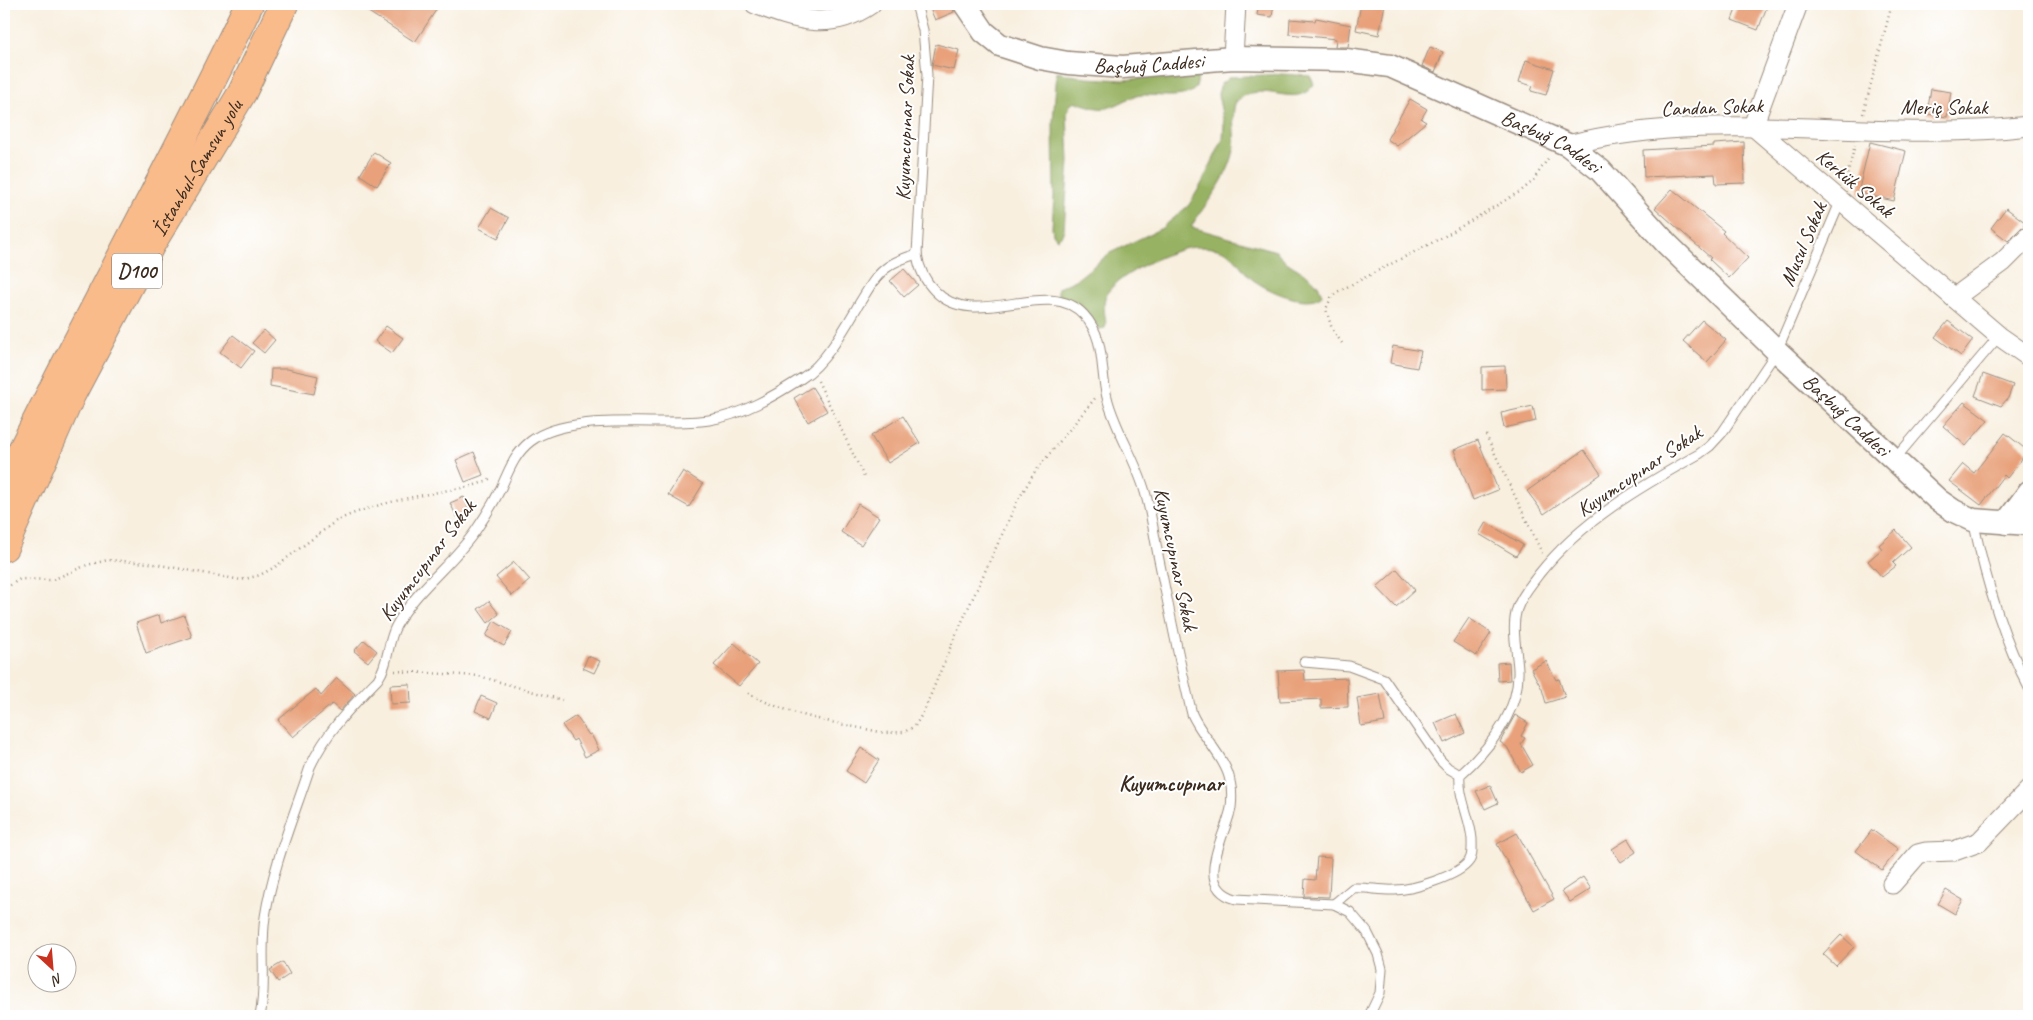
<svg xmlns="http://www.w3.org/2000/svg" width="2033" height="1020" viewBox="0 0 2033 1020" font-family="Caveat,sans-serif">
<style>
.forest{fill:#98b264;stroke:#6a6e41}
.building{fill:#e8a17a}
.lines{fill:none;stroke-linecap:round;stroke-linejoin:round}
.service-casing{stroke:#9a8c7e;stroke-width:11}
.minor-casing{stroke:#9a8c7e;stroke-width:21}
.tertiary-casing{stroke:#9a8c7e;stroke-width:25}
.trunk-casing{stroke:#9a8c7e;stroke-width:30}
.path{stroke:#9a8c7e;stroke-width:2.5;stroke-dasharray:1 4;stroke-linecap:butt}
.service{stroke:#fff;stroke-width:9}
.minor{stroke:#fff;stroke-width:19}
.tertiary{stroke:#fff;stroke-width:22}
.trunk{stroke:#fabb8b;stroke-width:28}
.labels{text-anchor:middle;stroke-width:4;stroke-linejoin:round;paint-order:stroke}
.shield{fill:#fff;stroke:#766a62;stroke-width:1}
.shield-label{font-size:20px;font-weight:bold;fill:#3b2a1e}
.street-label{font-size:21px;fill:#3b2a1e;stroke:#fff}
.neighbourhood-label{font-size:22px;font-weight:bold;fill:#3b2a1e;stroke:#fff}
</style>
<rect width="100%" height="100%" fill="#fff"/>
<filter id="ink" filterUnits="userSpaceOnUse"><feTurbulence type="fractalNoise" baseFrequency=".02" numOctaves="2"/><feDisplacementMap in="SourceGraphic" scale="10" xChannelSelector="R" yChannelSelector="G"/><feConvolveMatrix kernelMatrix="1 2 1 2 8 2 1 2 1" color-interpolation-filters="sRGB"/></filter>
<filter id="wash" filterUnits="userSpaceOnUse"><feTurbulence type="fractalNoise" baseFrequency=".0096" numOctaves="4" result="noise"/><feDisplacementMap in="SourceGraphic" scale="20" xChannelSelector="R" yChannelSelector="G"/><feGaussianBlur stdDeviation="1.12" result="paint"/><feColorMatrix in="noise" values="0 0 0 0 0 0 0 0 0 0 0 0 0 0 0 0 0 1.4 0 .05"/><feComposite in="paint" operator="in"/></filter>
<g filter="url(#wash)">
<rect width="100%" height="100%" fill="#f8efdf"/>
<g class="forest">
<path d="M1057,72l29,6 38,2 72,-7c10,32 -40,21 -54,22 -13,1 -23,11 -36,13 -9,2 -22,-4 -31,-6l-5,3 -3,9 2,47 -5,68 -2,6 -5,4 -4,-5 -1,-7 2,-30 -1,-76z"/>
<path d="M1282,74l28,2 4,8c-18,28 -52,-7 -77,17 -7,6 -1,38 -3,49 -6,30 -28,52 -43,77l85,24c12,19 41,21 46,44 -15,14 -56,-5 -70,-16 -9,-7 -16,-23 -26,-27 -11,-5 -27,-6 -38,-4 -19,3 -78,30 -83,50 -2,8 0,18 1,26l-1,4 -6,1c-14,-21 -19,-23 -41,-34v-7l18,-8 34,-27 52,-25 27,-23 13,-22 21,-44 1,-15 -6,-30 3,-10 9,-7z"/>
</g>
<g id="blocks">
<g class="building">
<path d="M356,4h84l-25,38z"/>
<path d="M928,4h24l2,8 -19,8z"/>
<path d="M1259,4h15l-2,13 -15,-2z"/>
<path d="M1361,4h24l-6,31 -23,-5z"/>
<path d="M1738,4h30l-10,26 -26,-10z"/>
<path d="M1316,18l35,7 -3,22h-13l1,-8 -47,-5 1,-15 25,2z"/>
<path d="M936,44l23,6 -5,20 -22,-5z"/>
<path d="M1430,47l13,5 -8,20 -13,-6z"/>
<path d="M1526,60l28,9 -8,26 -15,-4 2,-5 -14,-4z"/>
<path d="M1931,89l20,3 -4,25 -20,-3z"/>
<path d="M1410,99l17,10 -6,10 5,3 -29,24 -10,-7z"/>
<path d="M1744,142l1,41 -29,1 -1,-10 -71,3 -1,-27 71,-4v-2z"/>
<path d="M1870,142l36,9 -12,50 -36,-8z"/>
<path d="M374,152l17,11 -14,23 -17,-11z"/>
<path d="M1672,189l52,42 -2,2 26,25 -19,20 -20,-19 2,-1 -56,-50z"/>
<path d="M491,208l18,10 -11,20 -19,-10z"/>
<path d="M2006,208l20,15 -18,18 -17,-13z"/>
<path d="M904,269l14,16 -14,12 -14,-16z"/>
<path d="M1702,320l24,20 -19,22 -24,-21z"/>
<path d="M1948,321l25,19 -12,16 -26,-19z"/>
<path d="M386,326l17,12 -11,15 -17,-12z"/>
<path d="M264,330l11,10 -11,13 -12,-10z"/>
<path d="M233,335l21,16 -13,17 -21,-16z"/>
<path d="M1393,346l28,5 -4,17 -27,-5z"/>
<path d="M1505,366l1,23 -24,1v-23z"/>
<path d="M271,369h16l31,7 -4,18 -44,-8z"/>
<path d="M1983,374l30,11 -5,13 -7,8 -26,-10z"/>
<path d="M812,387l15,24 -19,11 -14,-24z"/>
<path d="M1964,402l24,18 -22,26 -23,-20z"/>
<path d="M1533,406l3,15 -32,7 -3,-15z"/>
<path d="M903,416l17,27 -32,20 -17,-27z"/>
<path d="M2005,433l23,18 -21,27 -3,-3 -23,30 -32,-24 14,-17 11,9z"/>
<path d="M1478,440l20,50 -25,10 -19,-50z"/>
<path d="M1584,450l17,24 -57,40 -17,-23z"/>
<path d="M474,452l9,23 -18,7 -9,-22z"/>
<path d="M683,471l20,13 -14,23 -21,-12z"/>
<path d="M464,497l6,14 -13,6 -7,-14z"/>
<path d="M858,504l21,13 -18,28 -20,-13z"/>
<path d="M1486,522l37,23 -7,11 -37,-22z"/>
<path d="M1896,530l15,17 -18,16 3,3 -14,11 -14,-16 14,-12 -3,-4z"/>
<path d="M514,562l16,18 -18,16 -16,-19z"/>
<path d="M1397,569l18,21 -19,17 -19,-20z"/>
<path d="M489,601l10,13 -11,9 -10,-14z"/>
<path d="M159,615l2,8 23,-8 8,22 -46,16 -10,-30z"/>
<path d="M1469,618l22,15 -15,23 -23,-14z"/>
<path d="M494,621l18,11 -8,14 -18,-10z"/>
<path d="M364,640l13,11 -9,11 -14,-11z"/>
<path d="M734,643l24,21 -19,22 -25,-21z"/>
<path d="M588,656l12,5 -6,12 -11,-5z"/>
<path d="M1546,661l10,19 3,-1 6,18 -19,6 -4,-14 -11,-20z"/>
<path d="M1509,662l1,18 -12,1 -1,-18z"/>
<path d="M1304,670l1,10 42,-2 1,29 -27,1v-9l-41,2 -2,-30z"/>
<path d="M337,678l18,16 -15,17 -8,-7 -39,33 -15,-17 38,-31 5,7z"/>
<path d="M410,684l1,19 -20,1 -1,-19z"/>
<path d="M1380,694l5,28 -24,4 -4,-28z"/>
<path d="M481,696l16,7 -6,15 -16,-7z"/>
<path d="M1456,714l9,19 -21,10 -9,-20z"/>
<path d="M1515,715l13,8 -7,13 4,2 -4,6 12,21 -12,7 -14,-25 -7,-5z"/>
<path d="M576,716l13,19 2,-1 8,16 -14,7 -9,-18 -3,2 -11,-16z"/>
<path d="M861,748l18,12 -15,23 -18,-12z"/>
<path d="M1490,785l8,18 -13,6 -9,-18z"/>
<path d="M1872,830l26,19 -16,21 -26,-19z"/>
<path d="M1517,833l37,66 -20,11 -37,-66z"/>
<path d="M1628,839l8,13 -15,10 -9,-13z"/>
<path d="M1317,857l14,1 -2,39 -25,-1 1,-17 10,1z"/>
<path d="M1583,877l8,12 -21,13 -8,-11z"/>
<path d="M1946,890l17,10 -8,14 -17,-10z"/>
<path d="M1841,935l13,12 -18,19 -13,-12z"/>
<path d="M283,962l7,12 -12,8 -8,-12z"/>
</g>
</g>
</g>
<g filter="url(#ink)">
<use href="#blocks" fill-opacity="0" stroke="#9a8c7e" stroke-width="1"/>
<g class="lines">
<g class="service-casing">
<g id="service">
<path d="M916,4l7,26 4,45 -10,179c2,15 7,26 18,37 40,42 113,-16 149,24 23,25 15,56 24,86 9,32 28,59 37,91 6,20 9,42 13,63 11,53 21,106 34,159 9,21 35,46 38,67 2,8 2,18 1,27 -5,27 -39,79 5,91l98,5 16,8 17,20 11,22 4,15 -2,24 -11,23"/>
<path d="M1894,460l105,-124"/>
<path d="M1973,520c12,57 29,117 56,168"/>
<path d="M1304,662l45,4 35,13 56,81 8,8 12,7"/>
<path d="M1334,904l19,-16c14,-1 28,3 42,2 17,0 64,-14 74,-29 4,-5 3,-15 3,-22 -2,-22 -14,-42 -12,-64 30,-27 60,-63 58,-106 -1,-19 -7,-41 -1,-60 4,-13 14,-24 22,-35 42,-53 101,-87 160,-120l11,-8 12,-13 55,-82 64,-151"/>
<path d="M260,1016c7,-32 0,-66 5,-99 8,-52 29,-101 45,-150 16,-35 42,-61 68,-88 11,-16 9,-36 18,-53 20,-37 57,-62 80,-96 9,-13 18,-28 25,-42 8,-18 14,-35 30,-47 40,-30 130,-14 178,-21 33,-5 65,-24 93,-42 23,-14 43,-50 57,-74 9,-14 16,-29 30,-38 8,-6 18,-9 28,-12"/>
</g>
</g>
<g class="minor-casing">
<g id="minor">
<path d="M755,4c41,16 76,28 116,0"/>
<path d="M1798,4l-45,122 246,210 30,21"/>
<path d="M1233,58l3,-54"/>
<path d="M1568,145c150,-39 310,-1 461,-19"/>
<path d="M1954,298l49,-36 26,-26"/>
<path d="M1892,884l26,-30 8,-2 28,-1 25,-9 50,-52"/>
</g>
</g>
<g class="tertiary-casing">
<g id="tertiary">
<path id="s1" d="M965,4l19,28 16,13 40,13 28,5 55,4 110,-9 113,2 44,6 178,79 32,25 67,74 110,107 161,149 16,11 19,9 56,4"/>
<path d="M2006,523l23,-31"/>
</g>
</g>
<g class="trunk-casing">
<g id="trunk">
<path d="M4,487c79,-163 168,-320 245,-483"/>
<path id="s2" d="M4,547l67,-152 80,-151 91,-151 42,-89"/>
</g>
</g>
<g class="path">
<path d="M1863,114l29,-110"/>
<path d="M1845,184l10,-39"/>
<path d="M1342,343l-10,-14 -6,-20 5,-11 6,-6 108,-56 76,-45 11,-9 17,-25"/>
<path d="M818,381l47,98"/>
<path d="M1486,435l56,118"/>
<path d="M6,588l14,-9 32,1 35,-15 21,-5 41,3 92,17 19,-5 15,-8 61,-46c33,-16 72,-23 107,-30 17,-3 34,-4 48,-13"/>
<path d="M395,671l84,5 83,24"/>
<path d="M748,693c44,24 89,30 137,40l19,-1 11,-6 9,-15 29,-70 64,-139 17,-29 62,-76"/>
<path d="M6,1016l21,-2 34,2"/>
</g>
<use href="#service" class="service"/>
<use href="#minor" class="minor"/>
<use href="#tertiary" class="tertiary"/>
<use href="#trunk" class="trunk"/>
</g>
</g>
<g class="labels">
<rect class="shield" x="112" y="253.5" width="50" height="35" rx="4"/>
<g class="shield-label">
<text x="137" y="278">D100</text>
</g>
<g class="street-label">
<text dy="7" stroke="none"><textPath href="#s1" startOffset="206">Başbuğ Caddesi</textPath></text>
<text transform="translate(1712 107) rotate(-2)" y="7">Candan Sokak</text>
<text x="1944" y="114">Meriç Sokak</text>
<text transform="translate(905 128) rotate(-88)" y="7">Kuyumcupınar Sokak</text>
<text dy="7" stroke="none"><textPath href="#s1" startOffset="626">Başbuğ Caddesi</textPath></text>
<text dy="7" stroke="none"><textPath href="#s2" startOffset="426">İstanbul-Samsun yolu</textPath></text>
<text transform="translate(1855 183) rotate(40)" y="7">Kerkük Sokak</text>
<text transform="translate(1803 244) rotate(-67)" y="7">Musul Sokak</text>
<text dy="7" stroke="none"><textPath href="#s1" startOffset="1031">Başbuğ Caddesi</textPath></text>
<text transform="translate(1639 471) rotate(-34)" y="7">Kuyumcupınar Sokak</text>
<text transform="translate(1176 559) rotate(78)" y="7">Kuyumcupınar Sokak</text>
<text transform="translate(427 560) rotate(-53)" y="7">Kuyumcupınar Sokak</text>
</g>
<g class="neighbourhood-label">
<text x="1171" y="791">Kuyumcupınar</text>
</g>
</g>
<rect width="2033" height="1020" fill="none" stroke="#fff" stroke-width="20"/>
<g transform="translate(52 968) rotate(154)"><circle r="24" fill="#ffffff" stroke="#b1aaa5"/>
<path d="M0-4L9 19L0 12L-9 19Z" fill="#c8321e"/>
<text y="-8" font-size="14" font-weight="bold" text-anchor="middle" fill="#3b2a1e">N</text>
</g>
</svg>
